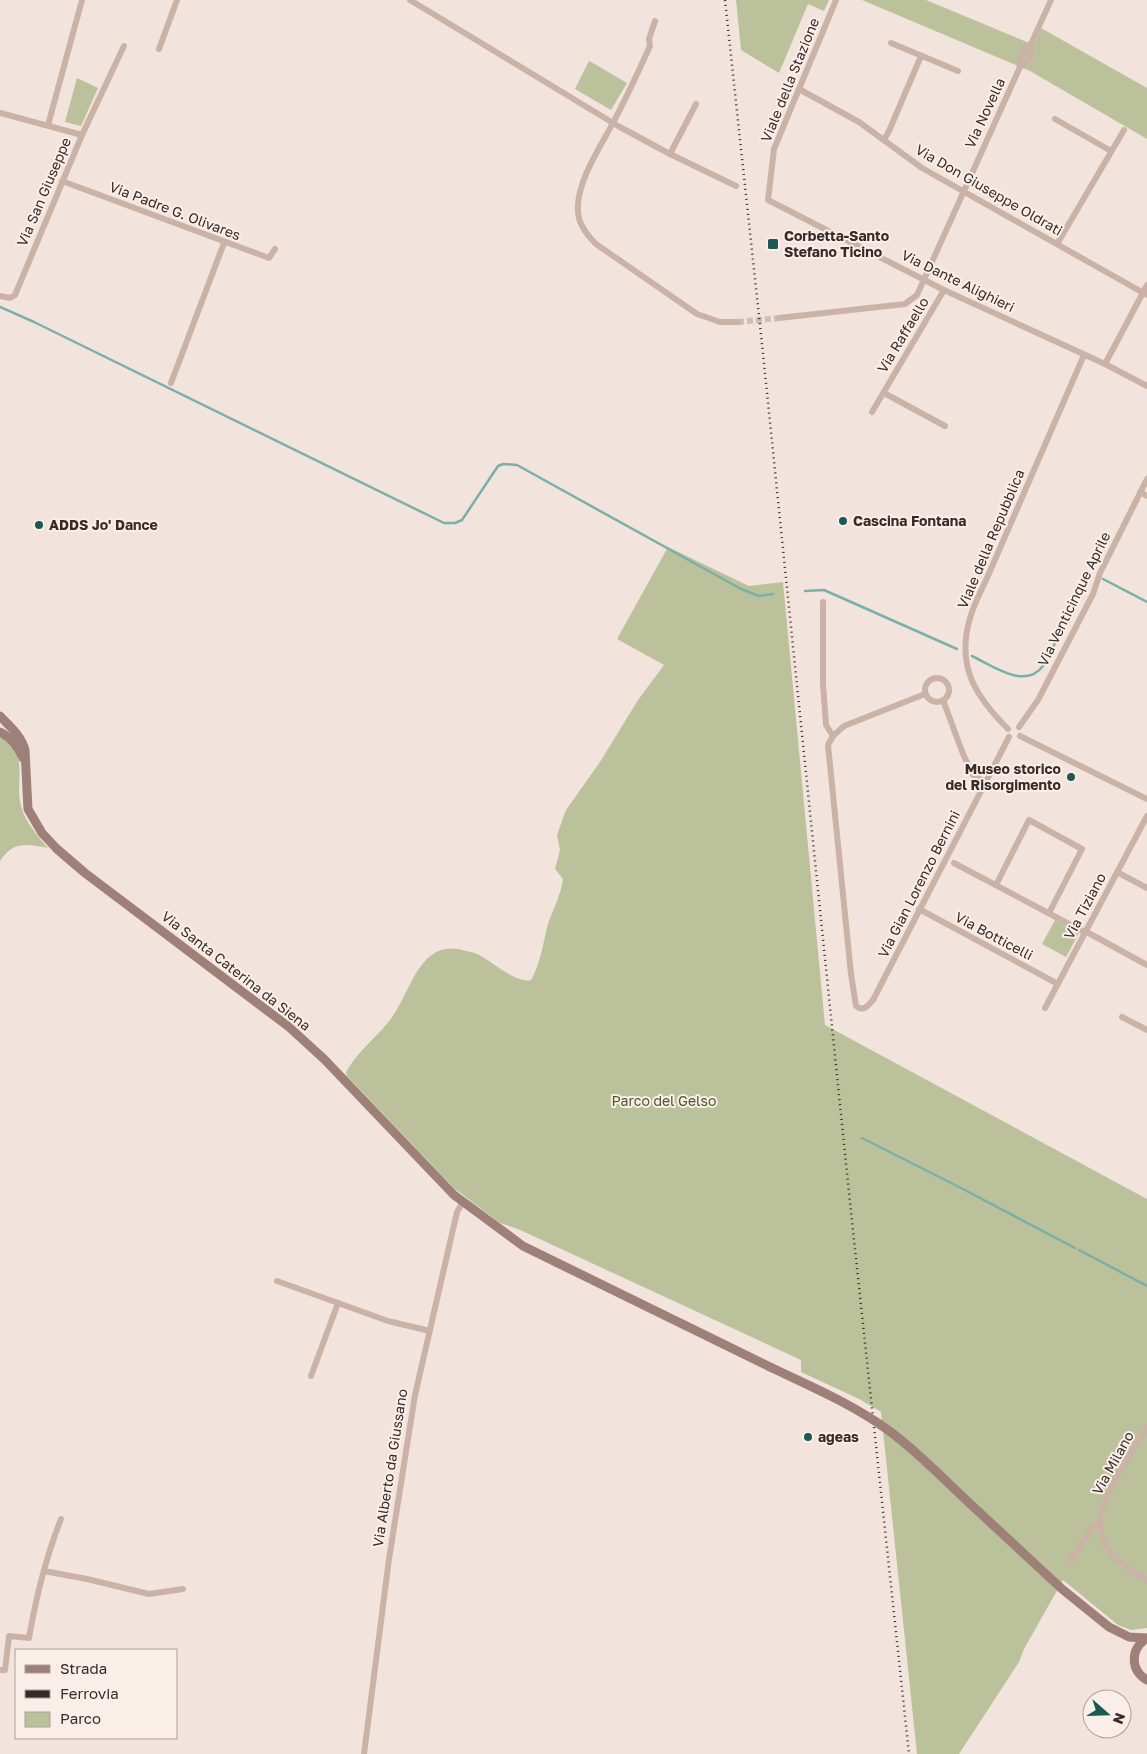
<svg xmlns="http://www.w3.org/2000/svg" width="1147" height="1754" viewBox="0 0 1147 1754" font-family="'Golos Text',sans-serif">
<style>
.green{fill:#bbc29b}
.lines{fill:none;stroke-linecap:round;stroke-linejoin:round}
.stream{stroke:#7ab0a9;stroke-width:2.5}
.street-tunnel{stroke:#cdbfb8;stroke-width:6;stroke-dasharray:6 3;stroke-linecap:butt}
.street{stroke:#cbb2a7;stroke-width:6}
.secondary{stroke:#9e8079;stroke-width:9}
.rail{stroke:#372a28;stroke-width:2.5;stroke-dasharray:1 4;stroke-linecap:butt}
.secondary-bridge{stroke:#9e8079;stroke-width:9}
.poi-dot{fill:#1d5953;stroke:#faefe8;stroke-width:2}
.labels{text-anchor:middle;stroke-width:4;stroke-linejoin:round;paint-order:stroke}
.street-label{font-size:14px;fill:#372a28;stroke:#faefe8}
.poi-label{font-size:14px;font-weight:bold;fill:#372a28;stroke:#faefe8;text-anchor:start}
.park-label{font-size:14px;fill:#4d562b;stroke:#faefe8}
</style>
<rect width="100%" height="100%" fill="#f2e4dc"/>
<g class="green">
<path d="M736,0h93l-5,11 -16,-7 -29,69 -38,-23z"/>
<path d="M862,0h64l108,45 7,-17 106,60v51l-117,-68z"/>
<path d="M586,59l41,24 -16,27 -36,-21 14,-28z"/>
<path d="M77,78l21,10 -17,38 -16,-4z"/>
<path d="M668,547l81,39 34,-4 42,443 322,174v429l-16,2 -13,-5 -55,-45 -39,69 -5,13 -60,92h-42l-36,-342 -22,-13 -58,-27v-12l-283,-131 -18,-6 -46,-35 -107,-112 -1,-4c11,-20 30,-34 44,-52 22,-28 29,-84 76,-69 5,1 10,2 15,5 12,7 37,28 50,24 10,-17 12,-38 17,-56 5,-15 13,-29 15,-45l-8,-10 5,-19 -3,-15 9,-25 34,-48 38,-62 26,-35 -47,-26z"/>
<path d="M0,736c31,19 14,43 21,70 4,16 17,30 27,42 -21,-4 -35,-7 -48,13z"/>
<path d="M1055,920l24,13 -13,24 -24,-13z"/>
</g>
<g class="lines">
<g class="stream">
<path d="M0,307l34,15 410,201h11l7,-3 36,-54 5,-2 14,1 224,124 18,7 14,-2"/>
<path d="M1103,579l44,23"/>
<path d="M805,591l19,-1 133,59"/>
<path d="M972,656c21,10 53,34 71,10l43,-82"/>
<path d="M862,1138l97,49 116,61"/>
<path d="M1079,1250l68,36"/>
</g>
<path class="street-tunnel" d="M738,322l41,-4"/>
<g class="street">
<path d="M410,0l208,126 52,28 66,32"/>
<path d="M836,0l-62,149 -6,51 176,90 161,74 42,22"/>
<path d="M655,21l-6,18 1,7c-11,24 -22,49 -35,73 -13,26 -39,62 -37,92 0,13 9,24 18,33l101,70 23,8h18"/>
<path d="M891,43l67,28"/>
<path d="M159,49l18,-49"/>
<path d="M1020,67c-2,-11 2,-18 11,-23"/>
<path d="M799,89l60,33 63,46 225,127"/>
<path d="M0,113l82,22 -67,160 -5,3 -10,-2"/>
<path d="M1055,119l56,32"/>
<path d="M48,125l34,-125"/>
<path d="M82,135l42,-89"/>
<path d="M884,140l5,-9 32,-75"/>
<path d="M670,154l26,-50"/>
<path d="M62,181l207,77 6,-9"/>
<path d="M1057,244l67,-114"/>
<path d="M779,318l126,-14 12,-9 103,-228 10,-10 1,-13 20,-44"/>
<path d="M1105,364l42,-79"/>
<path d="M171,383l53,-140"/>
<path d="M884,393l61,33"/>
<path d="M872,412l72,-122"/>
<path d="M1140,492l7,4"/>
<path d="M823,602v82l3,41 7,11"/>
<circle cx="937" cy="690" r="12"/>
<path d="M925,694l-81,32 -11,10 -5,9 23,229 5,32c7,6 12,0 17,-6l136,-263"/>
<path d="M943,700l20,54 10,21 12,7"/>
<path d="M1019,727l19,-27 55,-106 7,-21 47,-94"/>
<path d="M1008,729c-33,-33 -52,-63 -38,-111 4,-14 11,-27 17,-40l97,-223"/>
<path d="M1020,736l127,63"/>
<path d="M954,863l130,69"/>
<path d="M1117,872l30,16"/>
<path d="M996,885l33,-65 53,29 -33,64"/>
<path d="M919,909l139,75"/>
<path d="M1085,931l62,34"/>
<path d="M1045,1008l102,-192"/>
<path d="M1122,1017l25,13"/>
<path d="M277,1281l111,40 42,10"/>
<path d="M311,1376l27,-73"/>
<path d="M1147,1427c-12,20 -46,72 -47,93 0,10 3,21 8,29 9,14 26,23 39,32"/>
<path d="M1069,1563l23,-35 8,-4"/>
<path d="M44,1571l43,8 62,15 34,-5"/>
<path d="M0,1670h5l4,-34 20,2c7,-41 17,-81 32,-119"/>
<path d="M364,1754l25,-195 26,-164 42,-183 6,-10"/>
</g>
<g class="secondary">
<path d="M0,716c10,11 21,19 25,34l3,59 14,24 15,16 28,24 204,154 35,32 130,136 69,51 247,121"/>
<path d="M0,732c12,6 17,14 23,26"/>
<path d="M979,1512l83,77 47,38 20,10 17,1"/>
<path d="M1147,1638c-17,11 -17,32 0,42"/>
</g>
<path class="rail" d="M725,0l37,344 89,868 58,542"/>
<path class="secondary-bridge" d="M770,1367c40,19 82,37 118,63 33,24 61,55 91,82"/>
</g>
<g class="poi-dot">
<rect x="767" y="238" width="12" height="12" rx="2.5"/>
<circle cx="843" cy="521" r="5"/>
<circle cx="39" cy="525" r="5"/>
<circle cx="1071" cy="777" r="5"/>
<circle cx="808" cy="1437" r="5"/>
</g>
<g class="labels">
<g class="street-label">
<text transform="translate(790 80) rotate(-68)" y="5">Viale della Stazione</text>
<text transform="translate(985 113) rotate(-65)" y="5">Via Novella</text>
<text transform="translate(989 190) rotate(30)" y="5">Via Don Giuseppe Oldrati</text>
<text transform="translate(44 192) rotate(-67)" y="5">Via San Giuseppe</text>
<text transform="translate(175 211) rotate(21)" y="5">Via Padre G. Olivares</text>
<text transform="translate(958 281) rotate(26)" y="5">Via Dante Alighieri</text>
<text transform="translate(903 335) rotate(-59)" y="5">Via Raffaello</text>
<text transform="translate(991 539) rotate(-67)" y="5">Viale della Repubblica</text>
<text transform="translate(1074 599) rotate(-64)" y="5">Via Venticinque Aprile</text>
<text transform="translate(919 884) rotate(-63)" y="5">Via Gian Lorenzo Bernini</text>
<text transform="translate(1085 906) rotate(-62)" y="5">Via Tiziano</text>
<text transform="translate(994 936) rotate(28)" y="5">Via Botticelli</text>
<text transform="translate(236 971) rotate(38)" y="5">Via Santa Caterina da Siena</text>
<text transform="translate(1113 1463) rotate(-61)" y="5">Via Milano</text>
<text transform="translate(390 1468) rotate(-81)" y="5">Via Alberto da Giussano</text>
</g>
<g class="poi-label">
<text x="784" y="241">Corbetta-Santo<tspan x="784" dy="16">Stefano Ticino</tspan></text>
<text x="853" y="526">Cascina Fontana</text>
<text x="49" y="530">ADDS Jo' Dance</text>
<text x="1061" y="774" text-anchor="end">Museo storico<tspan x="1061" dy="16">del Risorgimento</tspan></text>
<text x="818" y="1442">ageas</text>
</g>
<g class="park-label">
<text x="664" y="1106">Parco del Gelso</text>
</g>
</g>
<rect x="15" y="1649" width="162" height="90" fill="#faefe8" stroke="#aca09b"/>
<rect x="25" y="1665" width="25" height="8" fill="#9e8079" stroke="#aca09b"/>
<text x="60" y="1674" font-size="15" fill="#372a28">Strada</text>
<rect x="25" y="1690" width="25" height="8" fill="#372a28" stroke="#aca09b"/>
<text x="60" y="1699" font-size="15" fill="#372a28">Ferrovia</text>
<rect x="25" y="1712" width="25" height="15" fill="#bbc29b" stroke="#aca09b"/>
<text x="60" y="1724" font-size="15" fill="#372a28">Parco</text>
<g transform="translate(1107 1714) rotate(110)"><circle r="24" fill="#faefe8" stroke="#aca09b"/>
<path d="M0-4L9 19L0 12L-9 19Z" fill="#1d5953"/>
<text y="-8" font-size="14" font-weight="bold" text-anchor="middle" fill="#372a28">N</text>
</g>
</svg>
